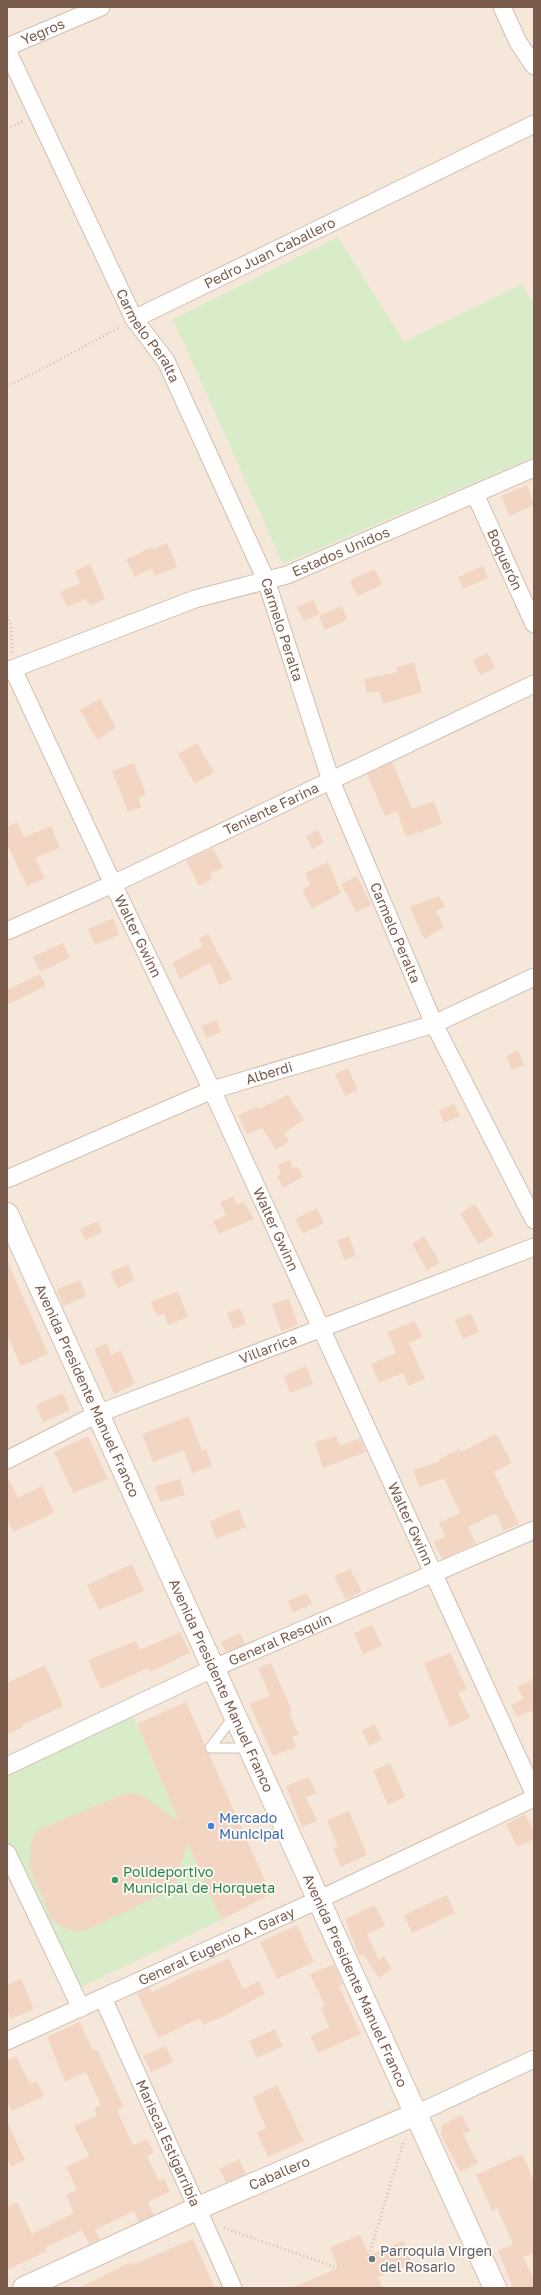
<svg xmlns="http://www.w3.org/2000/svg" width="541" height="2295" viewBox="0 0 541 2295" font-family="'Golos Text',sans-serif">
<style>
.residential{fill:#f5e8da}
.green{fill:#d8ecc9}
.building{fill:#f3d5c3}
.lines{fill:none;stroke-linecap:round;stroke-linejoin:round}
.service-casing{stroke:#d1beb0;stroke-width:11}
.minor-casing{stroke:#d1beb0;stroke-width:19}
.secondary-casing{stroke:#d6c0b0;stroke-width:24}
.path{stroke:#d9b8a5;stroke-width:2.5;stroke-dasharray:1 3;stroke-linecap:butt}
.service{stroke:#fff;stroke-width:9}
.minor{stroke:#fff;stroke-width:17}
.secondary{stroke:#fff;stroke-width:22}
.shop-dot{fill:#3f7fe0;stroke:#fffaf3;stroke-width:1.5}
.leisure-dot{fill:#2e9e5b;stroke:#fffaf3;stroke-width:1.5}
.worship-dot{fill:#6b7280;stroke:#fffaf3;stroke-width:1.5}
.labels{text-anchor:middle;stroke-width:3.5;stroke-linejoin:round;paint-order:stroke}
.street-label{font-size:14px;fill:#7a5c4d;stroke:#fffaf3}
.shop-label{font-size:14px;fill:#366cbe;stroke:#fffaf3;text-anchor:start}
.leisure-label{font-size:14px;fill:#27864d;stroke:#fffaf3;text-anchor:start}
.worship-label{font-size:14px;fill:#5b616d;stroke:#fffaf3;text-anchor:start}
</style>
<rect width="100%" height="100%" fill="#fdf6ec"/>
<rect class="residential" x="7" y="7" width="527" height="2281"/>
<g class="green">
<path d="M338,237l66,105 118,-58 12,20v153l-251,107 -110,-245z"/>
<path d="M133,1716l88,204 -144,69 -70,-149v-65z"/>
</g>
<g class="building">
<path d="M527,485l7,20 -25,11 -8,-20z"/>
<path d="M167,543l10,24 -22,9 -3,-8 -17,9 -9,-17 26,-13 1,2z"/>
<path d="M90,564l15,35 -15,7 -4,-7 -19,8 -7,-15 20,-9 -5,-12z"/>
<path d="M483,566l5,12 -25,11 -5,-12z"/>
<path d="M375,569l7,16 -25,11 -7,-16z"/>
<path d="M313,600l7,14 -16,7 -7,-14z"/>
<path d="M342,606l5,14 -22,10 -6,-14z"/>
<path d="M488,653l7,15 -15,7 -7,-15z"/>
<path d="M414,662l8,30 -39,12 -4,-13 -12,2 -3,-14 33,-7 -1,-5z"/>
<path d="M100,699l16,29 -19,12 -17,-30z"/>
<path d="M197,743l17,29 -19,12 -17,-30z"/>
<path d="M392,762l20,47 22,-8 8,23 -36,13 -9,-26 -12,5 -18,-42z"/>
<path d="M134,763l12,31 -8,4 3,9 -13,5 -16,-41z"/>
<path d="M17,822l7,15 27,-11 9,22 -25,10 10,20 -18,8 -20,-42v-17z"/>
<path d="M318,830l6,13 -12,6 -6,-13z"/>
<path d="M213,848l10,19 -13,7 3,5 -14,7 -13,-26z"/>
<path d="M328,862l13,31 -29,16 -10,-19 8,-5 -5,-12z"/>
<path d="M357,876l14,29 -15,7 -15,-28z"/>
<path d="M439,896l6,11 -9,4 8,16 -20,12 -14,-32z"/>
<path d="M113,918l6,17 -24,10 -7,-16z"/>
<path d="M208,934l24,45 -13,6 -9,-22 -30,16 -8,-16 31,-17 -4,-8z"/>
<path d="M63,943l7,15 -30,14 -7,-15z"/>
<path d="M40,974l6,12 -39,19v-15z"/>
<path d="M216,1020l5,12 -15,6 -5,-12z"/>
<path d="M518,1050l6,15 -12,5 -6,-14z"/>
<path d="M348,1068l10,22 -13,6 -10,-22z"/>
<path d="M288,1095l16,25 -20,13 5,8 -13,9 -14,-22 -15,6 -9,-19 19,-8 1,2z"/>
<path d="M454,1104l6,12 -16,7 -5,-12z"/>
<path d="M290,1160l3,8 4,-2 6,11 -20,11 -6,-12 4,-2 -3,-9z"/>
<path d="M233,1196l4,9 7,-3 10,17 -35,15 -6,-13 13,-6 -6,-13z"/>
<path d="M475,1204l19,31 -16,9 -18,-31z"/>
<path d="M317,1208l7,15 -21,11 -8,-15z"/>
<path d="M98,1221l5,11 -18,8 -5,-11z"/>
<path d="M349,1236l7,20 -12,4 -7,-20z"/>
<path d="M424,1236l16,26 -13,8 -15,-26z"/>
<path d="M7,1260l41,94 -27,12 -14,-32z"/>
<path d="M128,1264l7,16 -17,8 -8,-16z"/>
<path d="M80,1280l7,16 -24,10 -6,-17z"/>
<path d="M178,1291l10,26 -20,8 -4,-11 -7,2 -6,-14z"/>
<path d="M289,1299l9,26 -17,6 -9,-27z"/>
<path d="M240,1308l6,16 -13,5 -6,-16z"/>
<path d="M471,1313l8,19 -16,7 -8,-19z"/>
<path d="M415,1321l7,16 -13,6 16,36 -17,7 -5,-13 -24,10 -8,-19 25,-11 -9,-21z"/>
<path d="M107,1344l4,11 10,-5 14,34 -21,10 -20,-46z"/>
<path d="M306,1366l7,18 -23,9 -6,-17z"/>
<path d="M63,1393l7,17 -27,12 -7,-17z"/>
<path d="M189,1416l13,35 4,-2 6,17 -20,7 -8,-23 -31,12 -11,-28z"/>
<path d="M496,1434l16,29 -18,9 25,52 -15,7 -8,-18 -28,14 8,17 -34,15 -8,-17 11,-6 -6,-13 21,-10 -16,-35 -25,9 -6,-17 27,-9 -1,-2 21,-10 1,3z"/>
<path d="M88,1436l20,43 -35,14 -19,-41z"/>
<path d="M336,1436l4,10 20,-8 6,14 -43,16 -8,-26z"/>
<path d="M7,1475l11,23 24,-12 12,27 -41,19 -6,-14z"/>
<path d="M180,1479l5,16 -25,7 -5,-16z"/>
<path d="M239,1509l7,18 -30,12 -6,-18z"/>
<path d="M132,1564l12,27 -45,19 -12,-25z"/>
<path d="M350,1569l12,22 -16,9 -12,-24z"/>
<path d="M307,1593l5,11 -19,9 -5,-12z"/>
<path d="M372,1625l10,21 -19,8 -9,-21z"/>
<path d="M180,1632l10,21 -40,19 -2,-4 -47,21 -13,-29 48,-19 4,9z"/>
<path d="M240,1633l5,11 -19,8 -5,-10z"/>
<path d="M450,1653l17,36 -9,4 12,25 -20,9 -26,-64z"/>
<path d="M271,1663l21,48 -3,2 10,21 -7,3 4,10 -23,9 -24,-52 21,-8 -12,-28z"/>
<path d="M45,1665l18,41 -41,19 1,2 -16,8v-52z"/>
<path d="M534,1678v39l-3,-6 -14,6 -6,-12 13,-6 -7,-12z"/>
<path d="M186,1702l19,43 -1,5 5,4 62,140 -50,26 -33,-77 -13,39 -7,9 -83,40h-12l-10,-4 -11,-7 -23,-54 2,-23 5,-12 90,-38 15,1 38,28 -42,-98z"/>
<path d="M375,1724l7,16 -13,6 -7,-16z"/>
<path d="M390,1763l15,34 -17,8 -15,-34z"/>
<path d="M309,1777l7,16 -10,4 11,24 -15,6 -16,-41z"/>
<path d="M349,1811l18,44 -26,12 -8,-18 5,-2 -11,-27z"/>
<path d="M525,1814l9,18v7l-17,8 -11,-23z"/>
<path d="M447,1895l8,18 -43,20 -8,-18z"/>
<path d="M375,1905l10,21 -18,8 12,26 5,-4 8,13 -13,9 -16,-24 -4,2 -14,-37z"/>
<path d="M297,1925l17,37 -37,17 -17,-37z"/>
<path d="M229,1958l14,31 16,-8 6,13 -41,22 -21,9 -3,-7 -42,20 -21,-45 12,-6 3,5 48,-23 1,2z"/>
<path d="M334,1964l9,20 -4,2 22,48 -43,19 -8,-17 19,-9 -8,-19 4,-2 -15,-32z"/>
<path d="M21,1979l13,30 -23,10 -4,-8v-26z"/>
<path d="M80,2022l13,29 4,-1 27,57 -7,3 16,35 14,-6 7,14 -7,3 12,25 5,-2 6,13 -22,10 6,13 -15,7 -5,-11 -39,19 5,9 -11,5 -7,-14 -37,18 2,3 -40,19v-63l10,-5 15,32 42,-21 -8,-18 11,-5 -11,-23 23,-11 -15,-30 23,-10 -3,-8 7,-3 -15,-33 -21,10 -18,-45z"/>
<path d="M275,2029l8,17 -26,12 -8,-17z"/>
<path d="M166,2046l7,16 -22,10 -8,-16z"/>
<path d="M16,2056l14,28 7,-3 7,15 -32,15 -5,-11v-40z"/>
<path d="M277,2085l27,56 -36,16 -11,-24 9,-5 -13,-31z"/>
<path d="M462,2115l8,16 -7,3 15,29 -18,9 -19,-37 1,-10z"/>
<path d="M7,2121l18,39 -14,7 -4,-9z"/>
<path d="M522,2154l12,27v72l-11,4 11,23v8h-21l-15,-37 15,-7 -16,-36 -5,3 -16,-36z"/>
<path d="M239,2159l7,15 -20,9 -7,-14z"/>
<path d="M360,2235l9,20 34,-14 9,22 -34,14 4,11h-91l47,-20 -8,-21z"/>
<path d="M193,2239l22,49h-136l52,-26 1,3z"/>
</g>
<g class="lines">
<g class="service-casing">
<path id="service" d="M234,1716l-24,32h39"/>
</g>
<g class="minor-casing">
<g id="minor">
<path d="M502,7l16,35 16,24"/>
<path id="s1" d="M7,47l94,-40"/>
<path id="s2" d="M7,50l127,269 32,42 100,219 65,201 103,243 100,196"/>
<path id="s3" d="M134,319l400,-195"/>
<path id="s4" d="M475,494l59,130"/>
<path id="s5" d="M13,669l100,215 99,206 322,703"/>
<path id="s6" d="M7,671l188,-72 92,-24 247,-107"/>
<path id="s7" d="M7,931l106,-47 421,-200"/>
<path id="s8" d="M7,1179l205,-89 222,-66 100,-47"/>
<path id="s9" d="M7,1460l90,-46 437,-167"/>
<path id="s10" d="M7,1766l207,-98 320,-138"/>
<path d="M7,1853l74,155"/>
<path id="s11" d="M103,1998l130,290"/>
<path id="s12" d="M7,2041l311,-141 216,-102"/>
<path d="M416,2114l118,-55"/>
</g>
</g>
<g class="secondary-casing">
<g id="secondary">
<path id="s13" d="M7,1214l488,1074"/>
<path id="s14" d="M24,2288l172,-79 220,-95"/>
</g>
</g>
<g class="path">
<path d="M7,129l16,-8"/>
<path d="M7,386l41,-20 72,-39"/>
<path d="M7,616l4,9 1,28"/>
<path d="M224,2228l114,40"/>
<path d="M369,2255l35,-115"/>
</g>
<use href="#service" class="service"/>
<use href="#minor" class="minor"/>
<use href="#secondary" class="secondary"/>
</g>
<circle class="shop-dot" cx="211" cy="1826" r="4"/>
<circle class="leisure-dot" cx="115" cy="1880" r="4"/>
<circle class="worship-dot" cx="372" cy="2259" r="4"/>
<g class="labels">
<g class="street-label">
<text dy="5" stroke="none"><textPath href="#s1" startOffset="39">Yegros</textPath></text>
<text dy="5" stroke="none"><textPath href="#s3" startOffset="151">Pedro Juan Caballero</textPath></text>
<text dy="5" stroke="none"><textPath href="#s2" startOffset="319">Carmelo Peralta</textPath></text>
<text dy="5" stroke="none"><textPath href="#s6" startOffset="355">Estados Unidos</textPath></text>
<text dy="5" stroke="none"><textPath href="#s4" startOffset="72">Boquerón</textPath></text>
<text dy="5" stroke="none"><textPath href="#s2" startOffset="643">Carmelo Peralta</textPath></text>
<text dy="5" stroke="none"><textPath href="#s7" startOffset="291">Teniente Farina</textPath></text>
<text dy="5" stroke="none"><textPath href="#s2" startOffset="967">Carmelo Peralta</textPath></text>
<text dy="5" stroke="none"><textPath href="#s5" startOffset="295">Walter Gwinn</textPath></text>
<text dy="5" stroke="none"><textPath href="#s8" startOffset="283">Alberdi</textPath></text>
<text dy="5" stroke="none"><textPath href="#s5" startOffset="619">Walter Gwinn</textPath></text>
<text dy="5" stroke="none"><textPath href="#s9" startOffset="284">Villarrica</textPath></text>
<text dy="5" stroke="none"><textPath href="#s13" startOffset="194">Avenida Presidente Manuel Franco</textPath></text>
<text dy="5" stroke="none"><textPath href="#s5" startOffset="943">Walter Gwinn</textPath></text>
<text dy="5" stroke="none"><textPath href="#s10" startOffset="301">General Resquín</textPath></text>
<text dy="5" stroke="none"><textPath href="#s13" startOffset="518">Avenida Presidente Manuel Franco</textPath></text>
<text dy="5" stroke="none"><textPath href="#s12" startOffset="230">General Eugenio A. Garay</textPath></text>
<text dy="5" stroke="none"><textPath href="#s13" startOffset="842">Avenida Presidente Manuel Franco</textPath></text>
<text dy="5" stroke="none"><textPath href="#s11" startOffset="159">Mariscal Estigarribia</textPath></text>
<text dy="5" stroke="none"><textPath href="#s14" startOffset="280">Caballero</textPath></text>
</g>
<g class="shop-label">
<text x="219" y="1823">Mercado<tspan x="219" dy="16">Municipal</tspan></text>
</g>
<g class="leisure-label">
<text x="123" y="1877">Polideportivo<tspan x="123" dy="16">Municipal de Horqueta</tspan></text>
</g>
<g class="worship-label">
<text x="380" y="2256">Parroquia Virgen<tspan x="380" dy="16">del Rosario</tspan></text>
</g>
</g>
<rect width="541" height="2295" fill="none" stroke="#7a5c4d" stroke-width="16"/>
</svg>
